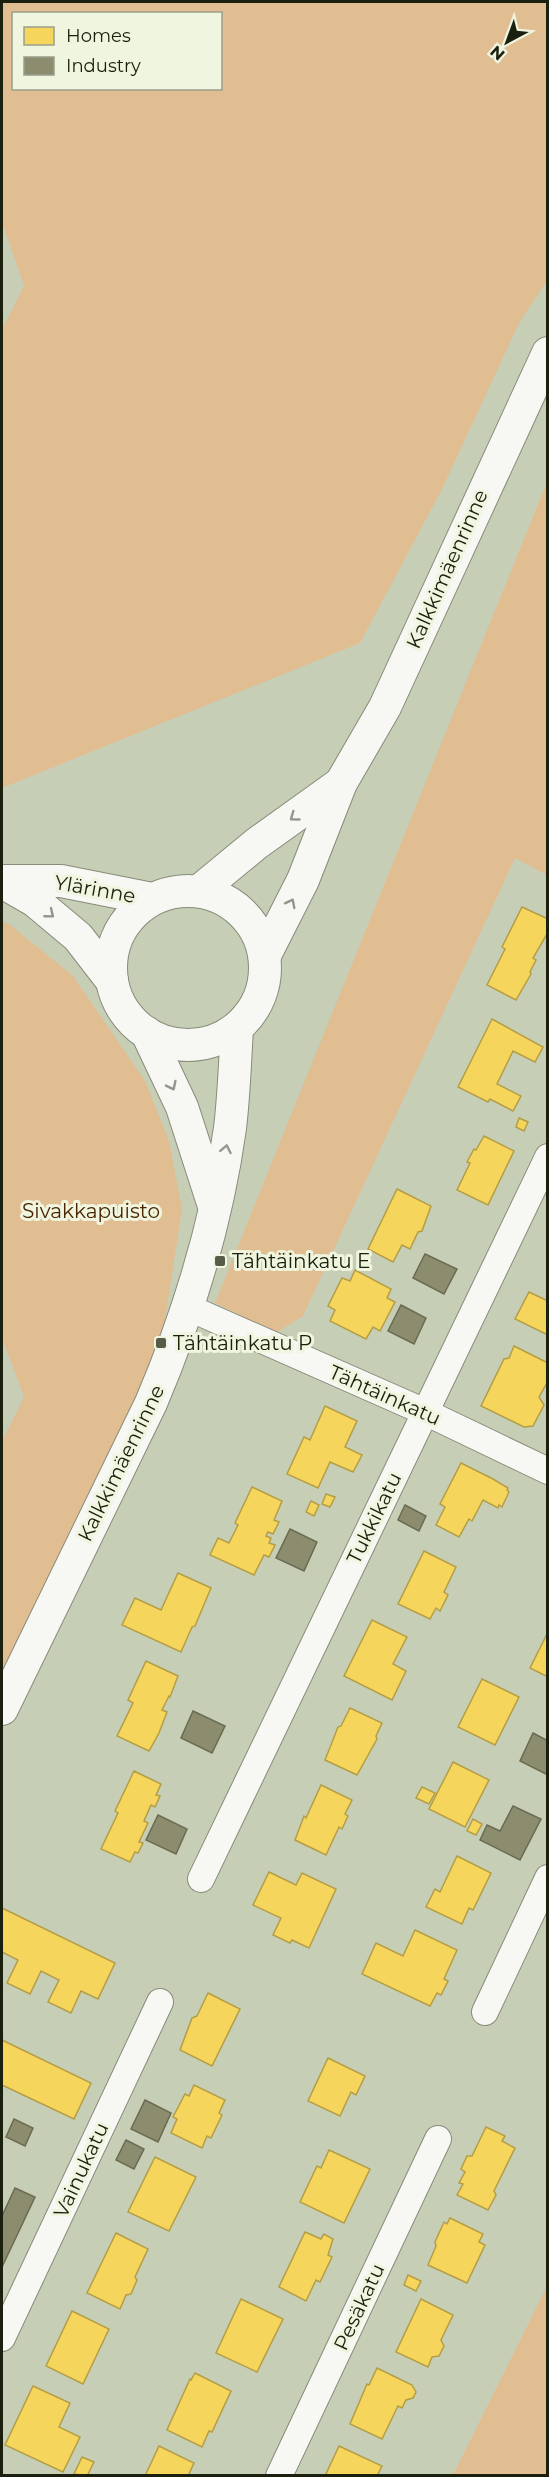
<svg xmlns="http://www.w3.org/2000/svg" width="549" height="2477" viewBox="0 0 549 2477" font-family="Montserrat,sans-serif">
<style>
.green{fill:#e1bd92;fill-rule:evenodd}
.homes{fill:#f6d55c;stroke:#b49e45;stroke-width:1.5}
.industry{fill:#8c8c6e;stroke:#6a6b51;stroke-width:1.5}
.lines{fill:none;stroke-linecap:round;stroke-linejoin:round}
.minor-casing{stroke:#878b79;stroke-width:28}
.tertiary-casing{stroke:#878b79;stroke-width:34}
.minor{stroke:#f7f8f4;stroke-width:26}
.tertiary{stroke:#f7f8f4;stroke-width:32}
.oneway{stroke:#94968c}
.poi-dot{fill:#575c49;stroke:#eff5df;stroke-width:2}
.labels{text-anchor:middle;stroke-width:6;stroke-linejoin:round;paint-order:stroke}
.street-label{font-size:20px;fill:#1b1f0e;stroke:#eff5df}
.park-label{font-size:20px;fill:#4b2500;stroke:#eff5df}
.poi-label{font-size:20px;fill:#1b1f0e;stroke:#eff5df;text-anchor:start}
</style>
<rect width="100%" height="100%" fill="#c7ceb6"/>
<g class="green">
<path d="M2,2h545v279l-28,42 -77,166 -82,154 -358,145v-458l22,-44 -22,-64zM14,14h206v74h-206z"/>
<path d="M547,482v393l-32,-17 -212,458 -27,17 -61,-30z"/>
<path d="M2,921l7,3 64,52 72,105 24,60 13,68 -19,124 -31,74 -130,267v-232l22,-45 -22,-59z"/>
<path d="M547,2286v189h-94z"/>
</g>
<g class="homes">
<path d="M522,907l26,12 -1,15 -14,24 3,2 -6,12 1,2 -15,26 -29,-15 18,-36 -3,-2z"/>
<path d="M492,1019l51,28 -8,15 -22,-11 -16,33 24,12 -8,15 -23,-12 -2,3 -30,-15z"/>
<path d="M519,1118l9,4 -4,9 -8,-4z"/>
<path d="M484,1136l30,15 -26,54 -31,-15 13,-27 -3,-1 7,-13 2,1z"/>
<path d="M397,1189l34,17 -9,25 -4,1 -8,17 -8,-4 -9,17 -25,-13z"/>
<path d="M355,1270l36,19 -4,9 8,4 -15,29 -7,-4 -7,12 -36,-18 5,-11 -7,-4 14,-28 8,3z"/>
<path d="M529,1292l19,9v34l-33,-16z"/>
<path d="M514,1346l34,17v18l-9,16 5,8 -11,21 -9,1 -43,-21 23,-47 5,-1z"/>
<path d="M325,1406l32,15 -12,26 17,8 -9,17 -23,-10 -12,26 -31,-14 17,-37 6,3z"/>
<path d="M461,1463l32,16 15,9 -1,2 2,2 -7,15 -3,-2 -1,3 -15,-8 -11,21 -3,-2 -10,18 -23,-12 9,-18 -5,-3z"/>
<path d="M252,1487l30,14 -8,19 5,2 -6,12 -5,-2 -2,4 5,2 -2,5 6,2 -6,12 -5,-2 -10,20 -44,-20 8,-17 11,5 9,-18 -3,-2z"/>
<path d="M326,1494l9,3 -5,10 -8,-3z"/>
<path d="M311,1501l8,4 -5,11 -8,-4z"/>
<path d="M424,1551l32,16 -12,25 4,3 -8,16 -4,-3 -6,11 -32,-15z"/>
<path d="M178,1573l33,15 -16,38 -3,1 -11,25 -59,-27 13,-27 26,12z"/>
<path d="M372,1620l35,17 -14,27 13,7 -14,29 -48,-24z"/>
<path d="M548,1632v45l-18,-9z"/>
<path d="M146,1661l32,15 -8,21 -1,-1 -7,14 5,2 -8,21 -10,18 -32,-15 16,-33 -5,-3z"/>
<path d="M482,1679l37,18 -24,48 -37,-18z"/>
<path d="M350,1708l32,15 -6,13 1,3 -20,36 -32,-15 13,-33 3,-1z"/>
<path d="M453,1762l36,18 -24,47 -36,-18z"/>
<path d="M134,1771l27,13 -5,11 4,1 -5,11 -4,-2 -7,16 4,2 -9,19 4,1 -5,10 -3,-1 -5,10 -29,-13 17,-36 -3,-2z"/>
<path d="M321,1785l31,15 -7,14 3,2 -6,13 -3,-2 -13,28 -31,-15 9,-24 2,2z"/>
<path d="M422,1787l13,6 -6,11 -13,-6z"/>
<path d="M473,1819l9,5 -6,11 -9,-4z"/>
<path d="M457,1856l34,17 -18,37 -4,-2 -7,16 -36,-17 9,-18 5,3z"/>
<path d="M269,1872l27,13 6,-12 34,16 -27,59 -17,-8 -2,3 -17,-8 8,-17 -28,-13z"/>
<path d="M2,1908l113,55 -17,36 -17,-8 -10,22 -23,-11 11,-22 -18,-9 -11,23 -23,-11 11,-23 -16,-8z"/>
<path d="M415,1930l42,20 -13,29 4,2 -7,14 -4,-2 -7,13 -68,-32 14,-31 27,13z"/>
<path d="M208,1993l32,16 -28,57 -32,-16 12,-32 5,-2z"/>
<path d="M2,2040l89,43 -17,36 -72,-34z"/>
<path d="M328,2058l37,18 -9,19 -5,-3 -11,24 -32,-15z"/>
<path d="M194,2085l31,15 -6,13 3,2 -11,23 -4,-2 -5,12 -31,-15 6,-14 -4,-2 12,-23 4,2z"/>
<path d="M486,2127l19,9 -3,5 13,7 -21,43 2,4 -8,15 -31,-15 6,-11 -4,-1 6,-11 -4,-3 6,-13h5z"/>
<path d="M329,2150l41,19 -26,54 -44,-21 17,-36 4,2z"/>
<path d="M155,2157l41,20 -27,54 -41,-19z"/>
<path d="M450,2218l33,16 -4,8 6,3 -18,38 -39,-18 8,-19 -1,-4 9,-20 3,2z"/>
<path d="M305,2232l16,7 3,-5 9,5 -5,16 4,2 -12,25 -4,-2 -10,21 -27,-14z"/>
<path d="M116,2233l32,16 -13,28 2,3 -6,14 -5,1 -6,14 -33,-16z"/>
<path d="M408,2275l13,6 -5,10 -12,-6z"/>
<path d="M241,2299l42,20 -26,53 -41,-19z"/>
<path d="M421,2299l32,16 -12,25 3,6 -5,10 -7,1 -4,10 -32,-15z"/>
<path d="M72,2311l37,18 -26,55 -37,-18z"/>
<path d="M377,2368l35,17 4,7 -3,6 -7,2 -4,8 -4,-2 -16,33 -32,-15 17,-40 2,1z"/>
<path d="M195,2373l36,18 -19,41 -3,-1 -7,16 -35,-17 23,-51 1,1z"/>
<path d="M33,2386l37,17 -11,24 21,10 -17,35 -58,-27z"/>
<path d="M159,2446l35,17 -6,13h-43z"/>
<path d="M339,2446l43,20 -5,10h-52z"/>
<path d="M82,2457l12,5 -7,14 -13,-2z"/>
</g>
<g class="industry">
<path d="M425,1254l32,15 -13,25 -31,-16z"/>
<path d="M401,1305l25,13 -12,26 -26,-13z"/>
<path d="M405,1505l21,11 -7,15 -21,-11z"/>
<path d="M290,1529l27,13 -13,29 -28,-13z"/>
<path d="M193,1711l32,15 -13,27 -31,-15z"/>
<path d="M533,1733l15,8v34l-28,-14z"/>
<path d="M513,1806l28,13 -21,41 -40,-20 7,-15 13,6z"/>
<path d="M158,1815l29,14 -11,25 -30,-14z"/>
<path d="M145,2100l26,13 -13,29 -27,-13z"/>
<path d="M14,2119l19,9 -8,18 -19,-9z"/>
<path d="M126,2140l18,9 -10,20 -18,-9z"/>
<path d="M15,2188l20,9 -33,70v-51z"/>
</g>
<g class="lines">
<g class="minor-casing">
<g id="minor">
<path d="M187,1307l238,105 123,59"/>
<path d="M201,1879l347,-722"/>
<path d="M485,2012l63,-134"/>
<path d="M2,2338l158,-336"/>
<path d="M279,2476l159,-337"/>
</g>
</g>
<g class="tertiary-casing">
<g id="tertiary">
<path d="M2,881h59l91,18"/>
<path d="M2,882l33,19 43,36 34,44"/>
<circle cx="188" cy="968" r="77"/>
<path d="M199,891l57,-47 85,-61"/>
<path d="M265,955l38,-75 38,-97 44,-76 163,-354"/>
<path d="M147,1033l35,74 31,96"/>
<path d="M2,1709l149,-306c37,-87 66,-181 79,-275 4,-33 5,-67 7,-100"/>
</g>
</g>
<use href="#minor" class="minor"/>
<use href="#tertiary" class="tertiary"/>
</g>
<defs><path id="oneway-chevron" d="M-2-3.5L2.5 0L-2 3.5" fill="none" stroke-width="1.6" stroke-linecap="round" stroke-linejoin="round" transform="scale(1.5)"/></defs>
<g class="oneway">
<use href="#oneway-chevron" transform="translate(294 817) rotate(144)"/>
<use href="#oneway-chevron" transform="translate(291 903) rotate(-63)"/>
<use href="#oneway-chevron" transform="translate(50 914) rotate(39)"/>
<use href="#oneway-chevron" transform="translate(172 1086) rotate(64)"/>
<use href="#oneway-chevron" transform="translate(226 1149) rotate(-79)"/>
</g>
<g class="poi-dot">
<rect x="214" y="1255" width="12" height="12" rx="3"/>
<rect x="155" y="1337" width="12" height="12" rx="3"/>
</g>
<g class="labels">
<g class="street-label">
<text transform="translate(447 569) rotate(-66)" y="7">Kalkkimäenrinne</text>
<text transform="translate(95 889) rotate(10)" y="7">Ylärinne</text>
<text transform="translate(385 1395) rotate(24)" y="7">Tähtäinkatu</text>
<text transform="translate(121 1463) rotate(-64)" y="7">Kalkkimäenrinne</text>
<text transform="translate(374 1518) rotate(-64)" y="7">Tukkikatu</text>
<text transform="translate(81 2170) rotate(-65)" y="7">Vainukatu</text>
<text transform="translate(359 2307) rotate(-65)" y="7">Pesäkatu</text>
</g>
<g class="park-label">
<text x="91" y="1218">Sivakkapuisto</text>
</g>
<g class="poi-label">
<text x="232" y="1268">Tähtäinkatu E</text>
<text x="173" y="1350">Tähtäinkatu P</text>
</g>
</g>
<rect width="549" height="2477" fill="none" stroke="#1b1f0e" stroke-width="6"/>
<rect x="12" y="12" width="210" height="78" fill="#eff5df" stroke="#9a9f8b" stroke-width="1.5"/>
<rect x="24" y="27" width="30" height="18" fill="#f6d55c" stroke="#9a9f8b" stroke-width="1.5"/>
<text x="66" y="42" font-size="18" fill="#1b1f0e">Homes</text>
<rect x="24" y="57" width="30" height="18" fill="#8c8c6e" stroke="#9a9f8b" stroke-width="1.5"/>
<text x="66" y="72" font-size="18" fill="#1b1f0e">Industry</text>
<g transform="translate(507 42) rotate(221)" stroke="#eff5df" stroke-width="4.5" paint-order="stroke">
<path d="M0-4.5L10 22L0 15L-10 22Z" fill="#1b1f0e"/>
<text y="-9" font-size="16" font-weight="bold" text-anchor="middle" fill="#1b1f0e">N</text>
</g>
</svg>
